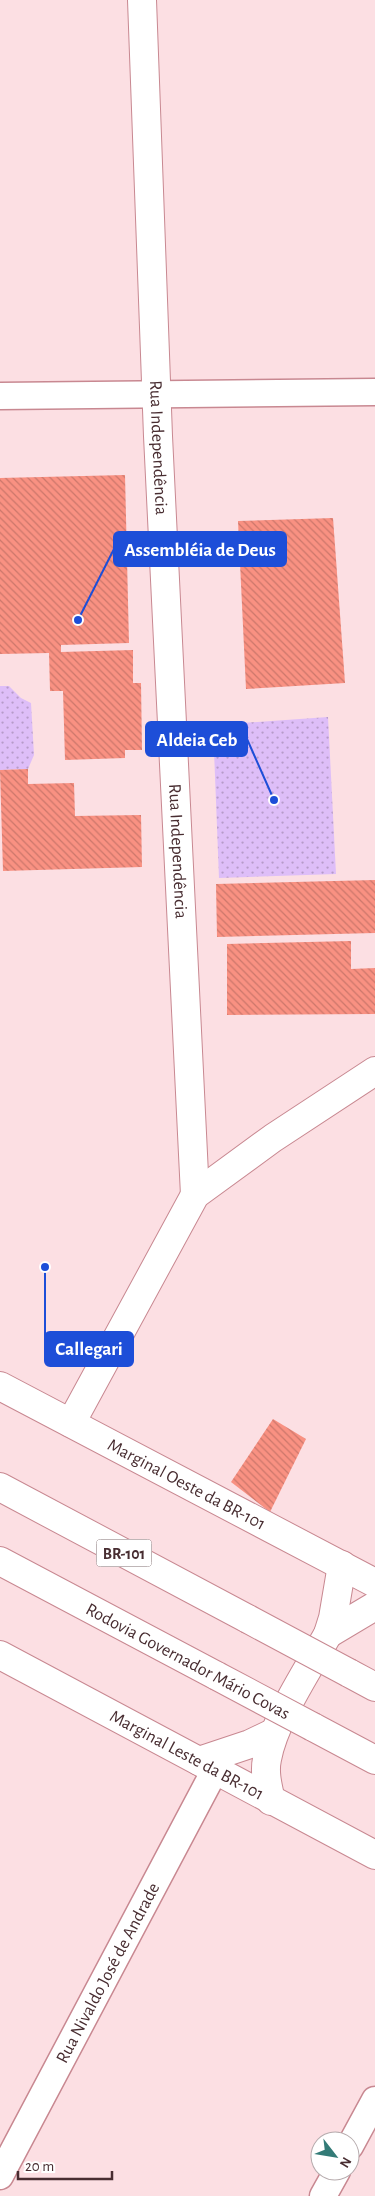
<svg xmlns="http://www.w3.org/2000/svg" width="375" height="2196" viewBox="0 0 375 2196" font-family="'Alegreya Sans',sans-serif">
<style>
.park{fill:url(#park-dots)}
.building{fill:url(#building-back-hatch)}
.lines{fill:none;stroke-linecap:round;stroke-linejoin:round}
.minor-casing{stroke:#c88891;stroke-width:29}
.secondary-casing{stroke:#c88891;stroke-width:30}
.primary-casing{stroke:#c88891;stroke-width:30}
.motorway-casing{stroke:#c88891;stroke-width:30}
.minor{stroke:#fff;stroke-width:26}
.secondary{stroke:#fff;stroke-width:28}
.primary{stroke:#fff;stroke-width:28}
.motorway{stroke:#fff;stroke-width:28}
.motorway-bridge-casing{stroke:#c88891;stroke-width:30;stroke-linecap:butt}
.motorway-bridge{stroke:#fff;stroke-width:28}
.labels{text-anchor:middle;stroke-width:4.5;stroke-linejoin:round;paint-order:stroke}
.shield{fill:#fff;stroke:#7f6c6f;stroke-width:1}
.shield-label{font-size:16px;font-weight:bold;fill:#482d31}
.street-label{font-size:18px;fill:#482d31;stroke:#fff}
.leader{fill:none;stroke:#1d4ed8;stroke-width:2}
.callout-dot{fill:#1d4ed8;stroke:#fff;stroke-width:2}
.callout{fill:#1d4ed8;stroke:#1d4ed8;stroke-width:2}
.callout-label{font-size:19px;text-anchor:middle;font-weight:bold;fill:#fff}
</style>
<defs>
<pattern id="park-dots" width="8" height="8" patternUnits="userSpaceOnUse" patternTransform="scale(1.25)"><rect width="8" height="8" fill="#debef8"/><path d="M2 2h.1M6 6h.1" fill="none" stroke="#b69bc9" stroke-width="1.8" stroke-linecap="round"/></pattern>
<pattern id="building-back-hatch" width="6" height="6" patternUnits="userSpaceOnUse" patternTransform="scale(1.25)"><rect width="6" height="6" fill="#f99182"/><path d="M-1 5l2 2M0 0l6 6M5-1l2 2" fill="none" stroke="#cc776b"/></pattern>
</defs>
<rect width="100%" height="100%" fill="#fcdfe3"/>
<g class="park">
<path d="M0,686h9l12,12 10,5 3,52 -6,14 -28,1z"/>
<path d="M328,717l8,157 -117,4 -6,-153z"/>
</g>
<g class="building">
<path d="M125,475l4,168 -68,2v7l72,-2v33h8l1,67h-17v8l-60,2 -2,-69h-13l-1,-38 -49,1v-176z"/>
<path d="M333,518l12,165 -99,6 -8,-168z"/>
<path d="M28,769v15l46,-1 1,33 66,-1 1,52 -139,4 -3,-101z"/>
<path d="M375,880v53l-158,4 -1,-53z"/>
<path d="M351,941v28l24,-1v46l-148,1v-71z"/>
<path d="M273,1419l33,20 -36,73 -39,-30z"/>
</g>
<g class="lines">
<g class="minor-casing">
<g id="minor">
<path d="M0,396l375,-4"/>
<path d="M350,2146l25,-46"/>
<path id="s1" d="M0,2176l215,-406"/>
<path d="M323,2196l14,-25"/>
</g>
</g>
<g class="secondary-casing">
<g id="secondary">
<path id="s2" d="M142,0l16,436 37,759"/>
<path d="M71,1423l124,-228 78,-57 102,-67"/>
</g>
</g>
<g class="primary-casing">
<g id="primary">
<path id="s3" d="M0,1386l375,197"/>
<path d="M328,1634l47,-28"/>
<path id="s4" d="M0,1655l375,200"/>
<path d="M199,1761l51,-17 23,-11"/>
<path d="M271,1801c-3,-14 -7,-28 -4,-42 7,-39 41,-89 61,-125l5,-16 9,-53"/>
</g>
</g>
<g class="motorway-casing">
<g id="motorway">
<path d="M0,1487l248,132"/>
<path d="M0,1561l217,115"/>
<path d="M349,1673l26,14"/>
<path d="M313,1727l62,33"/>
</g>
</g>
<use href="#minor" class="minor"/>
<use href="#secondary" class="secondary"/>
<use href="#primary" class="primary"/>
<use href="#motorway" class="motorway"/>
<g class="motorway-bridge-casing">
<g id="motorway-bridge">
<path d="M248,1619l101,54"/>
<path d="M217,1676l96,51"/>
</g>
</g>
<use href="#motorway-bridge" class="motorway-bridge"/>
</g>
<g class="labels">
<rect class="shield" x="96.5" y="1539.5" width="55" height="27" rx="4"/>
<g class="shield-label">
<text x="124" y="1559">BR-101</text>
</g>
<g class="street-label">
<text dy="6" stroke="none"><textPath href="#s2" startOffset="448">Rua Independência</textPath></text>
<text dy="6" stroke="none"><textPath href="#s2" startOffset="852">Rua Independência</textPath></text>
<text dy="6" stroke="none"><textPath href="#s3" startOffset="211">Marginal Oeste da BR-101</textPath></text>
<text transform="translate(188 1661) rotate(28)" y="6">Rodovia Governador Mário Covas</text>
<text dy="6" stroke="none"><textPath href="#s4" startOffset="212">Marginal Leste da BR-101</textPath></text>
<text dy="6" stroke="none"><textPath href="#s1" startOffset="230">Rua Nivaldo José de Andrade</textPath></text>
</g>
</g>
<path class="leader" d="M78 620L114 549M274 800L247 739M45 1267L45 1349"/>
<g class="callout-dot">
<circle cx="78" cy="620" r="5"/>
<circle cx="274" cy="800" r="5"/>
<circle cx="45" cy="1267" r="5"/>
</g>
<g class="callout">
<rect x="114" y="532" width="172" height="34" rx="5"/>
<rect x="146" y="722" width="101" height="34" rx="5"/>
<rect x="45" y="1332" width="88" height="34" rx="5"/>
</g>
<g class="callout-label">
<text x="200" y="556">Assembléia de Deus</text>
<text x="197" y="746">Aldeia Ceb</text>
<text x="89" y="1355">Callegari</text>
</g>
<g transform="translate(335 2156) rotate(121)"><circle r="24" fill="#ffffff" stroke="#b6abad"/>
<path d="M0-4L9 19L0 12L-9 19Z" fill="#337b77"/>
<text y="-8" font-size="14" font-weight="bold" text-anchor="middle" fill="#482d31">N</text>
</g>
<path d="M18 2171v8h94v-8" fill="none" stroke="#482d31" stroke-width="2.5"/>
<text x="25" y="2171" font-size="15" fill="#482d31" stroke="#ffffff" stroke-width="4" paint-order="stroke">20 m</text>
</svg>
